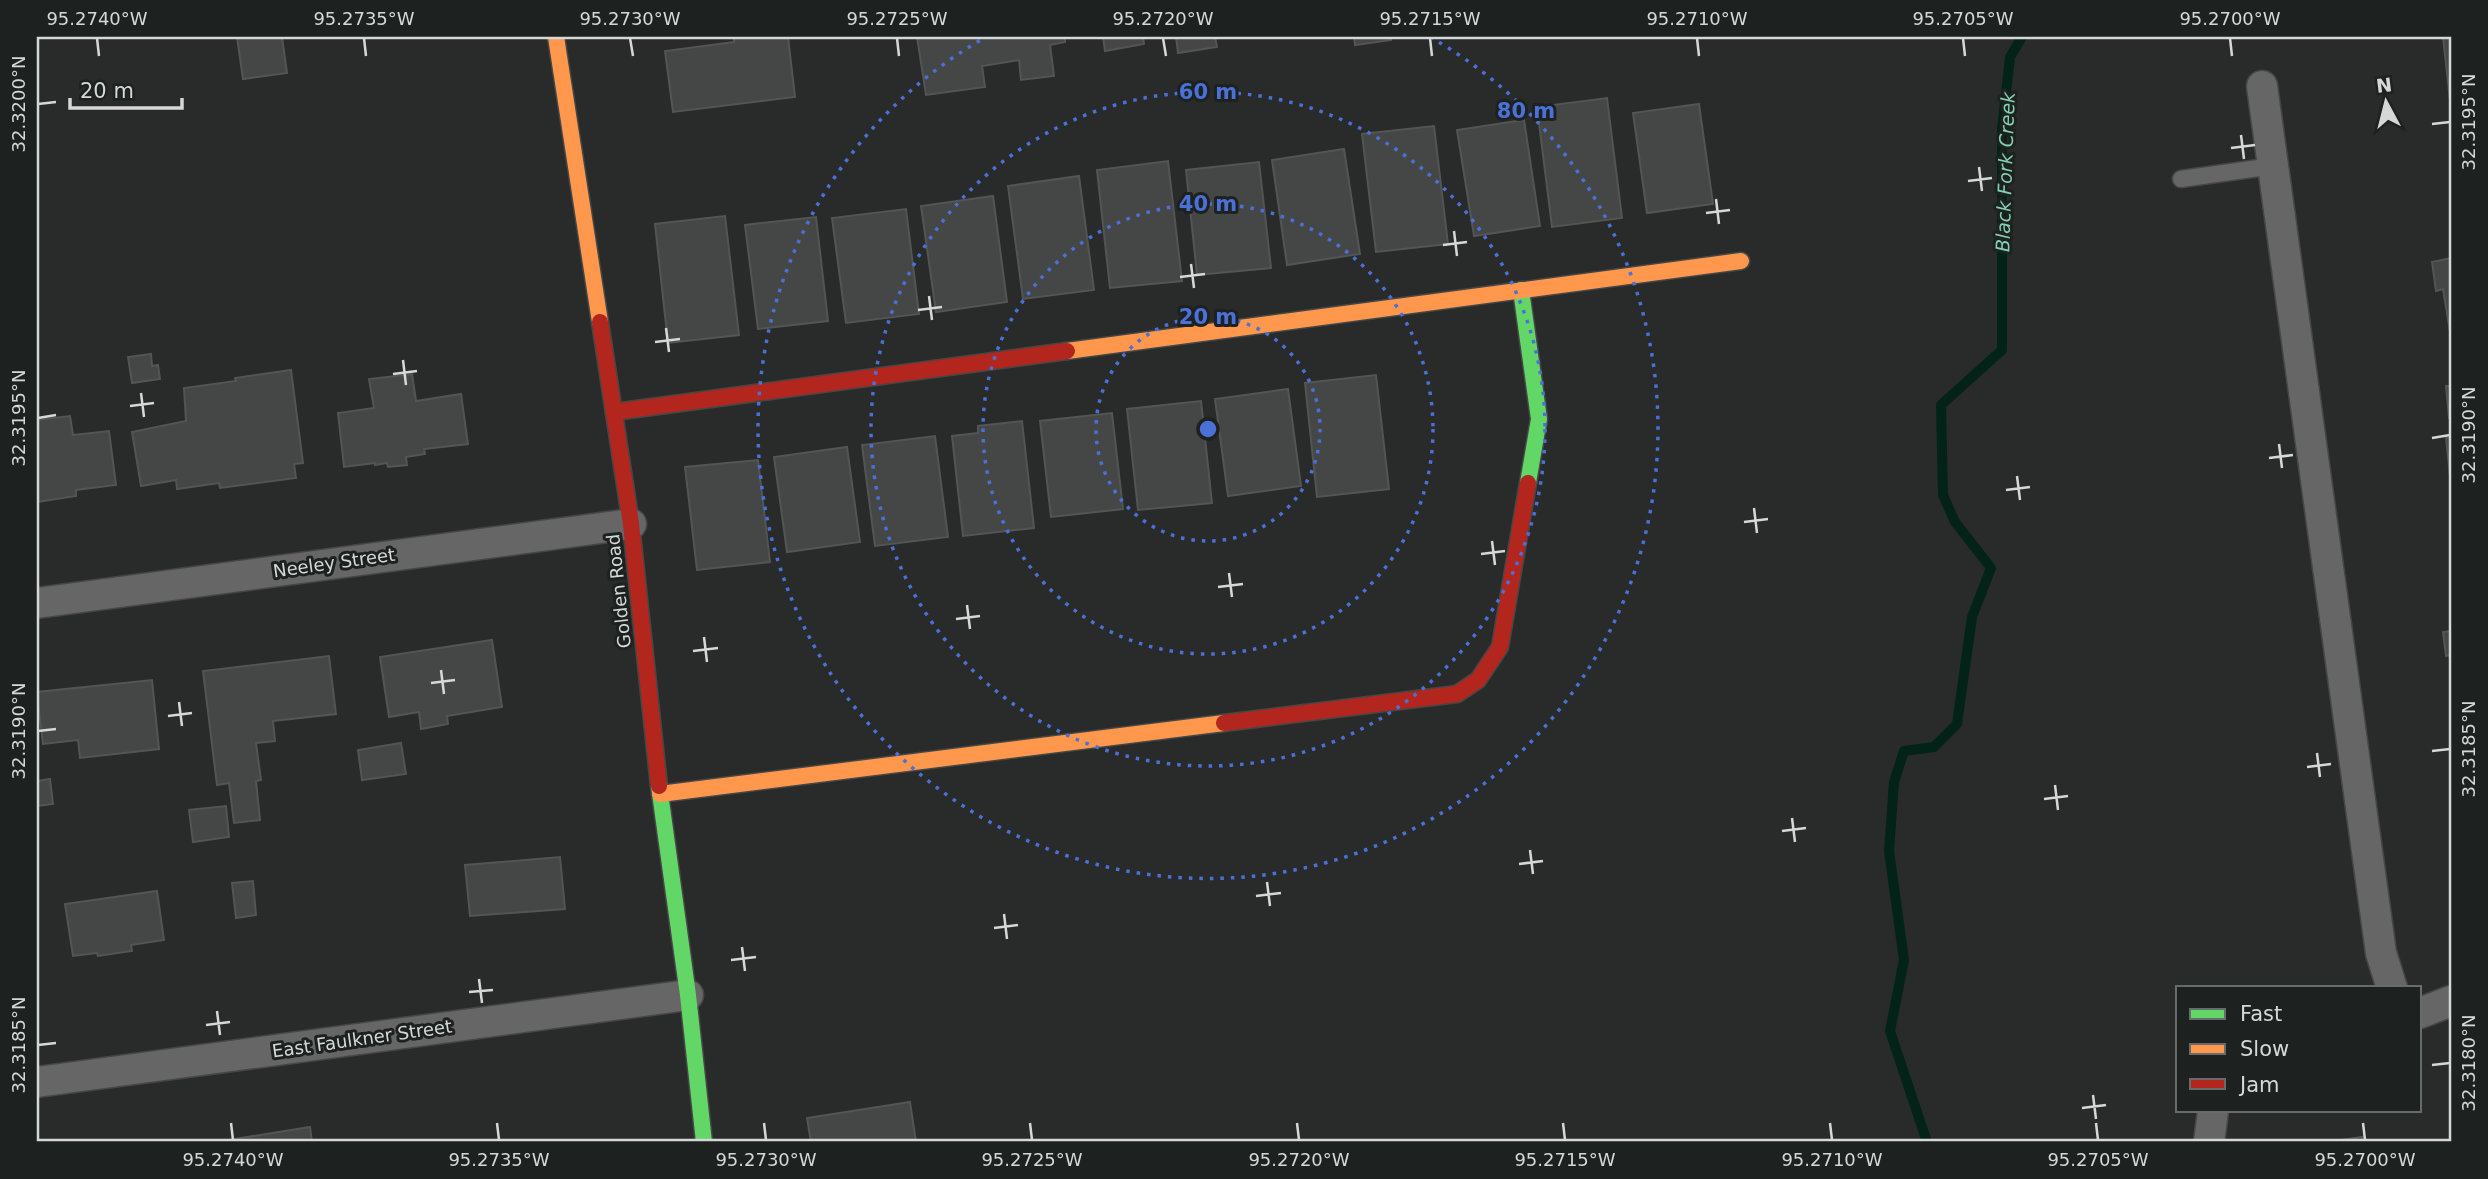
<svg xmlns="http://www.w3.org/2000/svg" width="2488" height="1179" viewBox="0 0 2488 1179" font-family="'DejaVu Sans',sans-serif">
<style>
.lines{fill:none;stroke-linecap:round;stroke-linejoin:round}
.stream{stroke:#042318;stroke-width:10}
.building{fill:#454746;stroke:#535554;stroke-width:2}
.lane-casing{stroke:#454646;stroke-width:19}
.street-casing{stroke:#454646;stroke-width:33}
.fast-casing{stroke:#454646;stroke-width:19}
.slow-casing{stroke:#454646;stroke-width:19}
.jam-casing{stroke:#454646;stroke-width:19}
.lane{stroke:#676666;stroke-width:16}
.street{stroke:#676666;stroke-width:30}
.fast{stroke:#63d668;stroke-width:16}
.slow{stroke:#ff974d;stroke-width:16}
.jam{stroke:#b3261e;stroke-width:16}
.ticks{fill:none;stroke:#d5d8d6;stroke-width:2.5}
.ring{fill:none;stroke:#4b70d8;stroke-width:3.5;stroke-dasharray:3.5 7}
.labels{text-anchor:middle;stroke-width:6;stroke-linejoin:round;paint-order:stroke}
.street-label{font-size:18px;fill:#d5d8d6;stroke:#1d2220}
.water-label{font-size:19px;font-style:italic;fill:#84d1b2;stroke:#1d2220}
.centre{fill:#4b70d8;stroke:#1d2220;stroke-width:3.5}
.ring-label{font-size:21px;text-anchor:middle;font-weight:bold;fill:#4b70d8;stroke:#1d2220;stroke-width:6;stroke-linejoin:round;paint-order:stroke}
.neatline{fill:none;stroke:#d5d8d6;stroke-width:2.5}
.ticks-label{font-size:18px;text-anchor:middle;fill:#d5d8d6}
</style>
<rect width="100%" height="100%" fill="#282b2a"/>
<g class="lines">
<path class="stream" d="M1927,1142l-37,-111 14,-71 -15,-109 5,-69 10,-31 30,-4 23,-23 15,-107 19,-49 -36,-46 -12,-27 -2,-90 61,-55v-221l8,-72 12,-20"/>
</g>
<g class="building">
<path d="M237,37h45l5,36 -44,6z"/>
<path d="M734,37h54l7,60 -122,15 -8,-61 69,-9z"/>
<path d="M917,37h148v5l-15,3 4,31 -33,4 -2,-20 -37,6 3,21 -59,8z"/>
<path d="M1103,37h40l1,7 -39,7z"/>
<path d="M1176,37h39l2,10 -39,6z"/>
<path d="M1354,37h36l1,3 -36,5z"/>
<path d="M2443,37h8v72z"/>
<path d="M1607,98l15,120 -70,9 -15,-120z"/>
<path d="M1699,104l14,100 -66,9 -14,-100z"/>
<path d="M1524,120l16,106 -66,10 -17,-106z"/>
<path d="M1434,126l14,118 -72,8 -14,-118z"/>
<path d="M1344,149l16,105 -73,11 -15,-105z"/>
<path d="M1168,161l14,120 -72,7 -13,-118z"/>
<path d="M1259,162l12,106 -74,7 -11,-105z"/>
<path d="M1079,176l15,114 -71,9 -15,-113z"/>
<path d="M993,196l14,106 -71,10 -15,-106z"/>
<path d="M906,209l13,105 -73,9 -14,-105z"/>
<path d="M725,216l14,119 -71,8 -13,-119z"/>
<path d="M816,217l12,104 -70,8 -13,-104z"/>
<path d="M2451,258v80l-8,-49 -7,2 -4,-29z"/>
<path d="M151,354l1,12 6,-1 2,14 -28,4 -4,-26z"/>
<path d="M291,370l12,93 -9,1 2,14 -76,10 -1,-5 -42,6 -1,-9 -35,6 -9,-54 54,-11 -2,-33 52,-7 -1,-3z"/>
<path d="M412,374l4,27 45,-7 7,50 -44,5 1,5 -19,3 1,8 -19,2 -1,-4 -12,2v-2l-31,4 -6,-54 36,-5 -5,-29z"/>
<path d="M1376,375l13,114 -72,8 -12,-114z"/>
<path d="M2446,386h5v32h-2z"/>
<path d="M1288,389l13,97 -73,10 -13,-97z"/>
<path d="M1201,401l11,102 -74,7 -11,-101z"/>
<path d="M1112,413l11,96 -72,8 -11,-96z"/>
<path d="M70,416l3,19 36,-4 7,54 -40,5v6l-39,6v-82z"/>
<path d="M1022,421l12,107 -71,8 -11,-100 26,-3v-7z"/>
<path d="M935,436l13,101 -73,9 -13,-101z"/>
<path d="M2446,438h5v47z"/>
<path d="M847,447l13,95 -73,10 -13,-95z"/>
<path d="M758,460l12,102 -73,8 -12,-103z"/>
<path d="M2451,631v24l-5,1 -3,-24z"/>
<path d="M492,640l10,67 -55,9 1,8 -27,5 -2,-17 -30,5 -9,-60z"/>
<path d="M329,656l7,58 -63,7 2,20 -19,2 5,37 -5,1 4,39 -26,3 -5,-40 -12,2 -14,-114z"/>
<path d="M152,680l7,69 -79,9 -2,-18 -35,4 -6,-52z"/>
<path d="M401,743l5,31 -44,6 -4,-30z"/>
<path d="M50,779l3,25 -16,2v-25z"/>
<path d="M226,806l3,31 -36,5 -4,-32z"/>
<path d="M560,857l5,52 -95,7 -5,-51z"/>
<path d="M253,881l3,34 -20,3 -4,-35z"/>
<path d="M157,891l7,49 -33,5 1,6 -34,5 -1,-3 -24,3 -8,-52z"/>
<path d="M910,1102l6,40h-105l-4,-24z"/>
<path d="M310,1127l2,15h-96z"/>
<path d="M2362,1137l1,5h-34z"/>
</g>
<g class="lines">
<g class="lane-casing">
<path id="lane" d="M2181,179l92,-13"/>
</g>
<g class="street-casing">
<g id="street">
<path d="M2262,86l119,867 11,35"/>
<path d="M37,603l594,-79"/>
<path d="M2420,1013l31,-12"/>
<path d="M37,1082l651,-87"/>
<path d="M2209,1142l4,-31"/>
</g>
</g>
<g class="fast-casing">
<g id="fast">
<path d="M1521,290l18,129 -11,64"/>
<path d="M659,786l29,209 16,147"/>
</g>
</g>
<g class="slow-casing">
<g id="slow">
<path d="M556,37l44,285"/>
<path d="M1067,351l674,-90"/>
<path d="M660,794l564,-71"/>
</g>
</g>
<g class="jam-casing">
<g id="jam">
<path d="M600,322l31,202 28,262"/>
<path d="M614,412l453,-61"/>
<path d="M1224,723l233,-29 21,-14 22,-33 28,-164"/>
</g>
</g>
<use href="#lane" class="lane"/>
<use href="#street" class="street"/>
<use href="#fast" class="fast"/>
<use href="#slow" class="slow"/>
<use href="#jam" class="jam"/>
</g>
<path class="ticks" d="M97,38l2,18M364,38l2,18M630,38l3,18M897,38l2,18M1163,38l3,18M1430,38l2,18M1697,38l2,18M1963,38l2,18M2230,38l2,18M38,104l18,-2M2432,124l18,-2M2241,135l3,24M2231,148l24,-3M1979,167l3,24M1968,181l24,-3M1716,199l3,25M1706,213l24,-3M1454,231l3,25M1443,245l24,-3M1191,264l3,24M1180,277l25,-3M929,296l3,24M918,310l24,-3M666,328l3,24M655,342l25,-3M403,360l3,25M393,374l24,-3M141,393l3,24M130,406l24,-3M38,418l18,-3M2432,438l18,-3M2279,444l3,24M2269,458l24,-3M2017,476l3,24M2006,490l24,-3M1754,508l3,25M1744,522l24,-3M1492,541l3,24M1481,554l24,-3M1229,573l3,24M1218,587l25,-3M967,605l3,24M956,619l24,-3M704,637l3,25M693,651l25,-3M441,670l3,24M431,683l24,-3M179,702l3,24M168,716l24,-3M38,731l18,-2M2432,751l18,-2M2317,753l3,24M2307,767l24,-3M2055,785l3,25M2044,799l24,-3M1792,818l3,24M1782,831l24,-3M1530,850l3,24M1519,864l24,-3M1267,882l3,24M1256,896l25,-3M1004,914l3,25M994,928l24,-3M742,947l3,24M731,960l25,-3M479,979l3,24M469,992l24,-2M217,1011l3,24M206,1025l24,-3M38,1045l18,-2M2432,1065l18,-2M2093,1095l3,24M2082,1108l24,-3M231,1123l2,17M497,1123l2,17M764,1123l2,17M1030,1123l2,17M1297,1123l2,17M1563,1123l2,17M1830,1123l2,17M2096,1123l2,17M2363,1123l2,17"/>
<g class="ring">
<circle cx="1208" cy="429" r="112"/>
<circle cx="1208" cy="429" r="225"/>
<circle cx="1208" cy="429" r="337"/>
<path d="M1430 37A450 450 0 1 1 986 37"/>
</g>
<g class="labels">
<g class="street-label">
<text transform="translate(334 563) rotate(-8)" y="6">Neeley Street</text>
<text transform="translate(619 591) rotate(-96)" y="6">Golden Road</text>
<text transform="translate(362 1039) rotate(-8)" y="6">East Faulkner Street</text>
</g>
<g class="water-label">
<text transform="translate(2005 172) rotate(-88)" y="7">Black Fork Creek</text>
</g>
</g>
<circle cx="1208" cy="429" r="10" class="centre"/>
<g class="ring-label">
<text x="1208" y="99">60 m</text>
<text x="1526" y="118">80 m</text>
<text x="1208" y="211">40 m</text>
<text x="1208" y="324">20 m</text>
</g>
<rect width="2488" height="1179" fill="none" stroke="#1d2220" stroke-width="77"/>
<rect x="2176" y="986" width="245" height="126" fill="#1d2220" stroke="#676b69" stroke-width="2"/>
<rect x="2190" y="1009" width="35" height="10" fill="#63d668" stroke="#676b69" stroke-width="2"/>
<text x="2240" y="1021" font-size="21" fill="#d5d8d6">Fast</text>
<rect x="2190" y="1044" width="35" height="10" fill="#ff974d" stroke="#676b69" stroke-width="2"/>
<text x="2240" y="1056" font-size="21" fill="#d5d8d6">Slow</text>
<rect x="2190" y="1079" width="35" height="10" fill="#b3261e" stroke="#676b69" stroke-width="2"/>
<text x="2240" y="1092" font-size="21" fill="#d5d8d6">Jam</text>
<g transform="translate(2386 102) rotate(353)" stroke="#1d2220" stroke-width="5" paint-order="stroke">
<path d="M0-5L12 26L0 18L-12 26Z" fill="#d5d8d6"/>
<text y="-10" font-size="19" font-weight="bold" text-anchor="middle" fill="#d5d8d6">N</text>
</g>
<path d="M70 98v10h112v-10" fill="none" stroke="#d5d8d6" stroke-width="3.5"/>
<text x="80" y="98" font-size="21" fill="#d5d8d6" stroke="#1d2220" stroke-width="5" paint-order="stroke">20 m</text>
<rect x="38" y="38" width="2412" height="1102" class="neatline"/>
<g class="ticks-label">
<text x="97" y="25">95.2740°W</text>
<text x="364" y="25">95.2735°W</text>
<text x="630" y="25">95.2730°W</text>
<text x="897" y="25">95.2725°W</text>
<text x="1163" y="25">95.2720°W</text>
<text x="1430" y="25">95.2715°W</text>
<text x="1697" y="25">95.2710°W</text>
<text x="1963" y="25">95.2705°W</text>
<text x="2230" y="25">95.2700°W</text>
<text transform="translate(19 104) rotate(-90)" y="6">32.3200°N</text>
<text transform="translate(2469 122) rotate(-90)" y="6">32.3195°N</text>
<text transform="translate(19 418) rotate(-90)" y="6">32.3195°N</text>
<text transform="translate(2469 435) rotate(-90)" y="6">32.3190°N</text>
<text transform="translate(19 731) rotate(-90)" y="6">32.3190°N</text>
<text transform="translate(2469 749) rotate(-90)" y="6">32.3185°N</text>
<text transform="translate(19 1045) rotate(-90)" y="6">32.3185°N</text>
<text transform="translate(2469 1063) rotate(-90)" y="6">32.3180°N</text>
<text x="233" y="1166">95.2740°W</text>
<text x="499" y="1166">95.2735°W</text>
<text x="766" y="1166">95.2730°W</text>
<text x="1032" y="1166">95.2725°W</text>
<text x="1299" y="1166">95.2720°W</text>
<text x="1565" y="1166">95.2715°W</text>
<text x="1832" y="1166">95.2710°W</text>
<text x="2098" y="1166">95.2705°W</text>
<text x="2365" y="1166">95.2700°W</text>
</g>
</svg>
